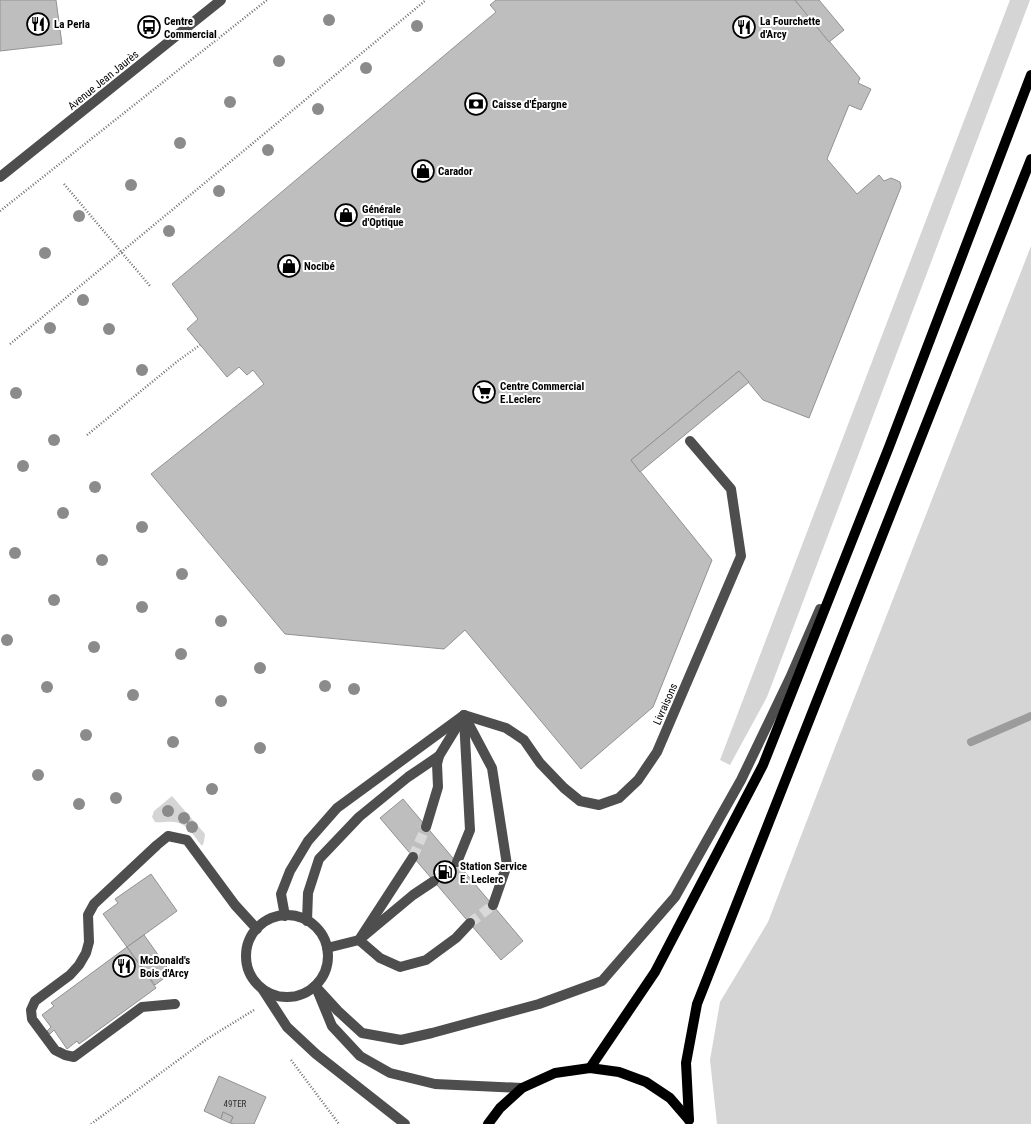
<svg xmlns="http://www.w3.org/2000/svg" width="1031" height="1124" viewBox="0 0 1031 1124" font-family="'Roboto Condensed',sans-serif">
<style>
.green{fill:#d5d5d5}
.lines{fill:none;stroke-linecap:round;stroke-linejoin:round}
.stream{stroke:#9c9c9c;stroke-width:8}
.building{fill:#bebebe;stroke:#929292}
.minor-tunnel{stroke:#d9d9d9;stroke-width:10;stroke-dasharray:10 5;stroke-linecap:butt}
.path{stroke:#707070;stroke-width:2.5;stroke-dasharray:1 2;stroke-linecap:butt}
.minor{stroke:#4e4e4e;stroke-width:10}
.major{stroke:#000;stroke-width:10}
.tree{fill:#8b8b8b}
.labels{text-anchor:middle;stroke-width:4;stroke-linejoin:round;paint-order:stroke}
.number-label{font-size:9px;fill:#303030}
.poi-label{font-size:11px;font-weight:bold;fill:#000;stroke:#fff;text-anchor:start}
.street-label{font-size:11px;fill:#000;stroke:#fff}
</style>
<rect width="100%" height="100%" fill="#fff"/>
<g class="green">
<path d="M1010,0h20l-263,697 -37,68 -10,-5z"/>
<path d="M1031,246v878h-314l-7,-64 10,-58 48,-80 66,-172z"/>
<path d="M172,796l33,38 -1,8 -2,4c-8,-10 -15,-23 -28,-24 -7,-1 -12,1 -19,0l-3,-5 2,-6z"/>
</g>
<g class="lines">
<path class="stream" d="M971,742l60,-26"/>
</g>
<g class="building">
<path d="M0,0h56l6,44 -62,7z"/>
<path d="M496,0h299l65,78 -2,5 13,6 -10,21 -12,-5 -22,54 30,35 22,-19 5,6 7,-3 5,2 4,2 1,5 -92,231 -46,-18 -24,-29 -108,89 81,100 -59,147 -72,62 -116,-139 -21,19 -159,-15 -134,-160 113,-90 -11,-14 -6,5 -8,-8 -12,10 -40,-48 11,-10 -26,-35 324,-272 -6,-7z"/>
<path d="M795,0h24l25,30 -15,12z"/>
<path d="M739,371l10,11 -109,90 -9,-12z"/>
<path d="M403,799l120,142 -22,19 -121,-142z"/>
<path d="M151,874l26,37 -50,36 -24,-33 15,-11 -3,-4z"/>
<path d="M144,935l27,38 -16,12 -28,-38z"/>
<path d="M127,947l29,41 -77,56 -2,-3 -10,8 -13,-19 -4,4 -3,-3 4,-4 -9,-12 12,-9 -3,-3z"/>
<path d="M219,1076l47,21 -12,27h-20l-4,-1 3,-6 -10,-5 -2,7 -17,-8z"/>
<path d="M223,1112l10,5 -3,6 -9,-4z"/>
</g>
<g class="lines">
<g class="minor-tunnel">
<path d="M413,857l13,-30"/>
<path d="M434,881l23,-19"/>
<path d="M470,923l23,-18"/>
</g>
<g class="path">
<path d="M64,184l86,102"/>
<path d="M0,211l267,-211"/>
<path d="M10,344l416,-344"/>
<path d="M87,435l92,-75 21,-15"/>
<path d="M291,1060l48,64"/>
<path d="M91,1124l116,-85 47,-29"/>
</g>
<g class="minor">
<path d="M0,177l221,-177"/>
<path d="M464,715l42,13 18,12 16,23 24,25 16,13 19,4 20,-7 19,-18 19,-28 84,-196 -10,-67 -41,-48"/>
<path d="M464,715l28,53 15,97 -14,40"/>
<path d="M426,827l12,-40 -1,-23 2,-8 22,-36"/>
<path d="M457,862l13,-32 -6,-111"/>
<path d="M434,881l-21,14 -54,45 21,18 20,9 26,-7 30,-22 14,-15"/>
<circle cx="287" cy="956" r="41"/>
<path d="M285,916l-4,-22 9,-23 18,-30 29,-33 127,-93"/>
<path d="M307,921l1,-28 11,-34 40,-42 49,-40 31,-21"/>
<path d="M327,948l32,-8 54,-83"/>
<path d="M315,986l23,25 24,22 39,7 31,-7 107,-29 63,-23 73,-84 66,-117 49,-102 30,-69"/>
<path d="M263,990l24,37 29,27 89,70"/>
<path d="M318,992l14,34 28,30 30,17 45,11 87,4"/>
<path d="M175,1004l-33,3 -68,50 -9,-2 -10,-5 -23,-31 -1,-9 4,-9 35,-26 9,-10 7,-12 3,-11 -1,-27 6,-11 63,-59 11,-9 19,4 48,65 22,24"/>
</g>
<g class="major">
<path d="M590,1068l65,-96 108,-207 126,-318 142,-372"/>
<path d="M689,1120l-3,-57 11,-59 334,-845"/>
<path d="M488,1124l12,-16 22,-20 33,-15 35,-5 29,4 27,10 24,16 19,22"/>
</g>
</g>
<g class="tree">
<circle cx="329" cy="20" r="6"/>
<circle cx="417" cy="26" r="6"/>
<circle cx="279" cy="61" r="6"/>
<circle cx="366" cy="68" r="6"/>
<circle cx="230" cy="102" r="6"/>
<circle cx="318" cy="109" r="6"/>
<circle cx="180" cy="143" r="6"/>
<circle cx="268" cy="150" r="6"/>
<circle cx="131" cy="185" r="6"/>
<circle cx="219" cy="191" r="6"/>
<circle cx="79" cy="216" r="6"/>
<circle cx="169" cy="231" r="6"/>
<circle cx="45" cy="253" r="6"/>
<circle cx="83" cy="300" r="6"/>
<circle cx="50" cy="328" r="6"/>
<circle cx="109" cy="329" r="6"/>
<circle cx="142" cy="370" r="6"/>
<circle cx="16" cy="393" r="6"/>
<circle cx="54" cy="440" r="6"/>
<circle cx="23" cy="466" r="6"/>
<circle cx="95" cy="487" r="6"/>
<circle cx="63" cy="513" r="6"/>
<circle cx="142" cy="527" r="6"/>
<circle cx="15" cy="553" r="6"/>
<circle cx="102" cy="560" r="6"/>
<circle cx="182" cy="574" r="6"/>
<circle cx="54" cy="600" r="6"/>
<circle cx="142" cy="607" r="6"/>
<circle cx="221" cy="621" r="6"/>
<circle cx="7" cy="640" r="6"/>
<circle cx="94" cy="647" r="6"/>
<circle cx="181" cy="654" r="6"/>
<circle cx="260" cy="668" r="6"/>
<circle cx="325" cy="686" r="6"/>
<circle cx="47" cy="687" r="6"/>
<circle cx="354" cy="689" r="6"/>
<circle cx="133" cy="695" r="6"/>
<circle cx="221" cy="701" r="6"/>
<circle cx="86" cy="735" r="6"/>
<circle cx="173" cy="742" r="6"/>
<circle cx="260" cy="748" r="6"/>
<circle cx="38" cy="775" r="6"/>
<circle cx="212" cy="789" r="6"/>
<circle cx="116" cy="798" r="6"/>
<circle cx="79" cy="804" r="6"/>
<circle cx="168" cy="811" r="6"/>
<circle cx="184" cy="818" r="6"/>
<circle cx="192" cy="827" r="6"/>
</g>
<defs>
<g id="restaurant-ring" transform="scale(1.15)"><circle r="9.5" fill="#fff" stroke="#000" stroke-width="1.5"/><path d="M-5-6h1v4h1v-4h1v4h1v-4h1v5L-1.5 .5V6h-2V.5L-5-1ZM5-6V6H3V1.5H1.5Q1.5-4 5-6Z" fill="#000"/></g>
<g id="bus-ring" transform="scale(1.15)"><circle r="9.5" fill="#fff" stroke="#000" stroke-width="1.5"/><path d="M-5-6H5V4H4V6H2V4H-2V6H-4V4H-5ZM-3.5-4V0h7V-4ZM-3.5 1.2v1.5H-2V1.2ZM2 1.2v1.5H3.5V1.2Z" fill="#000"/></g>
<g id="bank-ring" transform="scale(1.15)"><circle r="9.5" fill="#fff" stroke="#000" stroke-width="1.5"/><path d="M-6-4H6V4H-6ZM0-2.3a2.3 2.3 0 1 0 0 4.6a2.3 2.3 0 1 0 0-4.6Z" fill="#000"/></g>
<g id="shop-ring" transform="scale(1.15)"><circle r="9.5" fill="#fff" stroke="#000" stroke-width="1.5"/><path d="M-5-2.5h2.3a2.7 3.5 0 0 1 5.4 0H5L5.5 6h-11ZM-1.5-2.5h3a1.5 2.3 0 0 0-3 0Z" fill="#000"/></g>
<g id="supermarket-ring" transform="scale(1.15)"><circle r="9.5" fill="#fff" stroke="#000" stroke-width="1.5"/><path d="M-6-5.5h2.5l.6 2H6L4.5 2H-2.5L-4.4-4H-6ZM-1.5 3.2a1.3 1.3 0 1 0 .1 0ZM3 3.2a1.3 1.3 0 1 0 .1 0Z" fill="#000"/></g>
<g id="fuel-ring" transform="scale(1.15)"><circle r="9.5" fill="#fff" stroke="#000" stroke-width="1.5"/><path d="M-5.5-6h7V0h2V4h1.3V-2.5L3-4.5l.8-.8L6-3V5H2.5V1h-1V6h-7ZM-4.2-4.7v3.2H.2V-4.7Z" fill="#000"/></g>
</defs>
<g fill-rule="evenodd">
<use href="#restaurant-ring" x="38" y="24"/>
<use href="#bus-ring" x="149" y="27"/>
<use href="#restaurant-ring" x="744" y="27"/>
<use href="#bank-ring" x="476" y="104"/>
<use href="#shop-ring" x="423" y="171"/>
<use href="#shop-ring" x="346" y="215"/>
<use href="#shop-ring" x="289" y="266"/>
<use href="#supermarket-ring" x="484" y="392"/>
<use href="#fuel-ring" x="445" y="872"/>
<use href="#restaurant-ring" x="124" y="966"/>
</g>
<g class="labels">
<g class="number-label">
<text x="235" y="1107">49TER</text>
</g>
<g class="poi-label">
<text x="164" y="25">Centre<tspan x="164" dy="13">Commercial</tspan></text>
<text x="760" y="25">La Fourchette<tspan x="760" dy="13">d'Arcy</tspan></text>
<text x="54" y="28">La Perla</text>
<text x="492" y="108">Caisse d'Épargne</text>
<text x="438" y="175">Carador</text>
<text x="362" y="213">Générale<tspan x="362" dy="13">d'Optique</tspan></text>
<text x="304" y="270">Nocibé</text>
<text x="500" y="390">Centre Commercial<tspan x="500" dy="13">E.Leclerc</tspan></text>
<text x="460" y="870">Station Service<tspan x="460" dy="13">E. Leclerc</tspan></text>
<text x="140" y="964">McDonald's<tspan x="140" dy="13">Bois d'Arcy</tspan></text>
</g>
<g class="street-label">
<text transform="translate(103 80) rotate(-39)" y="4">Avenue Jean Jaurès</text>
<text transform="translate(665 704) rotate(-66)" y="4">Livraisons</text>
</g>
</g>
</svg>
